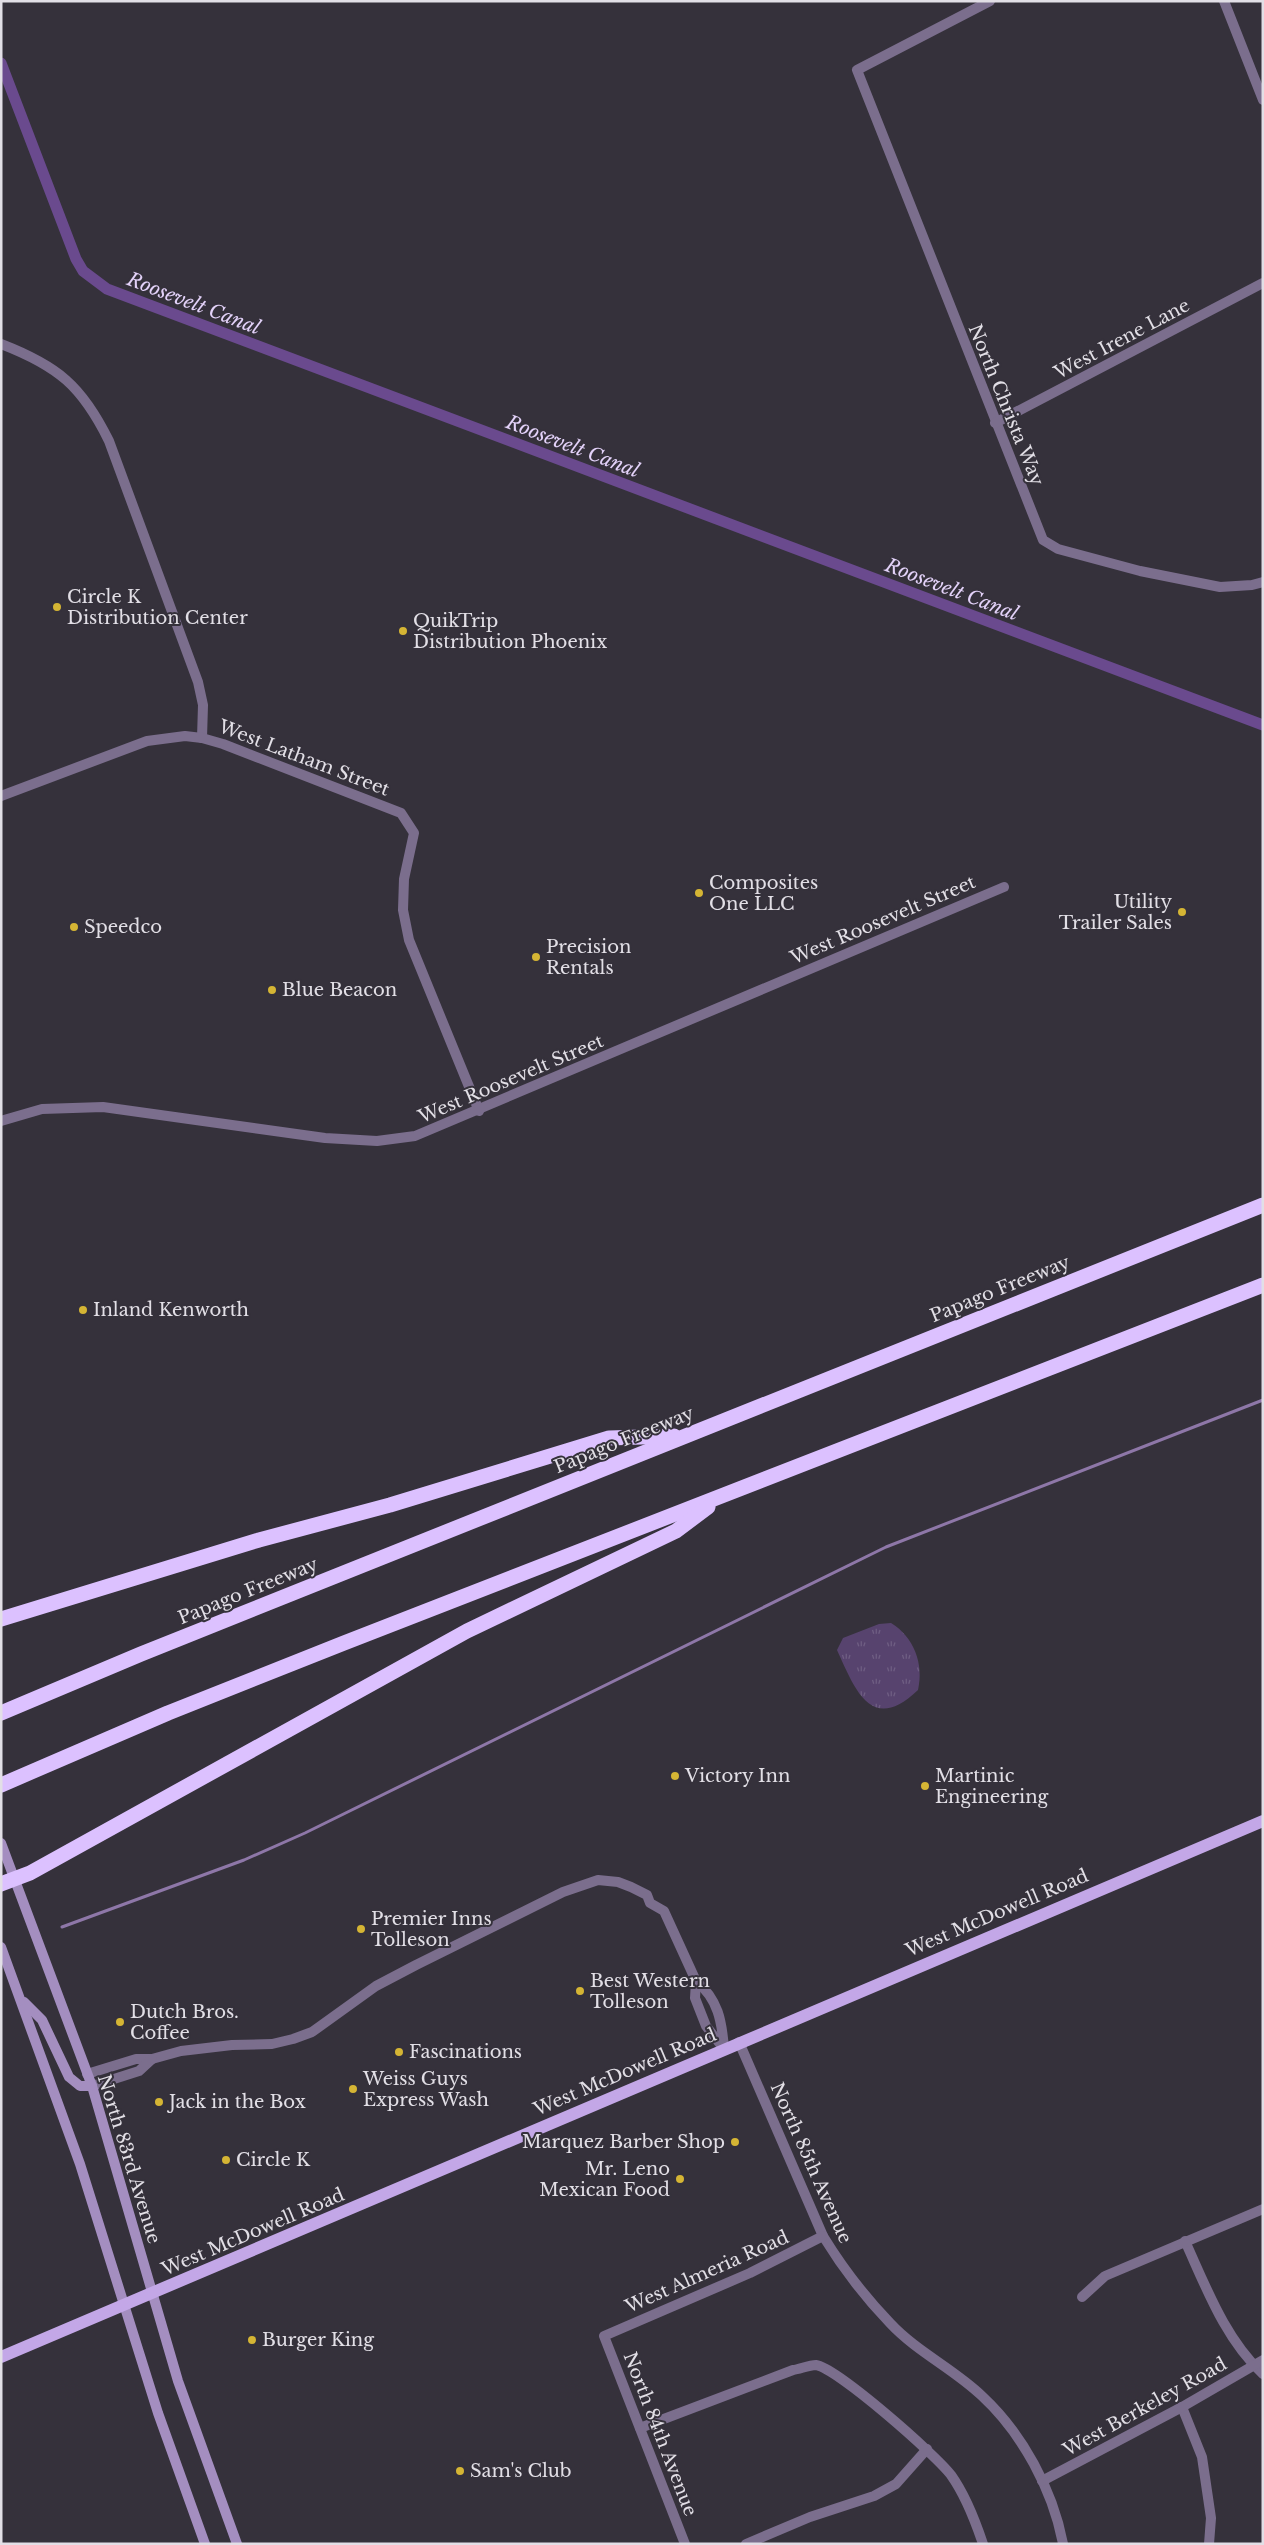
<svg xmlns="http://www.w3.org/2000/svg" width="1264" height="2545" viewBox="0 0 1264 2545" font-family="'Libre Baskerville',serif">
<style>
.grass{fill:url(#grass-tufts)}
.lines{fill:none;stroke-linecap:round;stroke-linejoin:round}
.stream{stroke:#8e77a8;stroke-width:3}
.canal{stroke:#6a4a8e;stroke-width:11}
.street{stroke:#7b6e8d;stroke-width:10}
.secondary{stroke:#a48ec0;stroke-width:10}
.primary{stroke:#c3a7e7;stroke-width:12}
.highway{stroke:#dcc1ff;stroke-width:15}
.poi-dot{fill:#d5b534;stroke:#35313b;stroke-width:2}
.labels{text-anchor:middle;stroke-width:4;stroke-linejoin:round;paint-order:stroke}
.street-label{font-size:18px;fill:#e2dfe6;stroke:#35313b}
.poi-label{font-size:18px;fill:#e2dfe6;stroke:#35313b;text-anchor:start}
.water-label{font-size:19px;font-style:italic;fill:#e3d2f9;stroke:#35313b}
</style>
<defs>
<pattern id="grass-tufts" width="24" height="20" patternUnits="userSpaceOnUse" patternTransform="scale(1.25)"><rect width="24" height="20" fill="#57436e"/><path d="M3 7l-1-3M5 7V3M7 7l1-3M15 17l-1-3M17 17v-4M19 17l1-3" fill="none" stroke="#6f5e83"/></pattern>
</defs>
<rect width="100%" height="100%" fill="#35313b"/>
<path class="grass" d="M891,1623c23,14 33,41 27,67 -47,45 -63,-1 -81,-40l6,-12 36,-14z"/>
<g class="lines">
<path class="stream" d="M62,1927l182,-67 61,-27 581,-286 377,-147"/>
<path class="canal" d="M1,63l75,196 7,12 24,18 1156,436"/>
<g class="street">
<path d="M990,1l-133,69 186,470 15,9 82,22 80,16 32,-2 11,-3"/>
<path d="M1224,1l39,99"/>
<path d="M1,344c57,22 81,42 108,97l89,241 5,23 -1,33"/>
<path d="M995,423l268,-140"/>
<path d="M1,796l146,-55 38,-5 17,2 21,6 178,69 13,20 -10,46 -1,31 6,30 70,171"/>
<path d="M1,1121l41,-12 61,-2 222,31 52,3 38,-5 589,-249"/>
<path d="M696,1981c22,18 26,40 28,68"/>
<path d="M739,2042l84,194c19,31 42,61 67,87 27,29 64,46 92,73 40,37 71,94 81,148"/>
<path d="M87,2074l49,-15h16l29,-8 51,-6 40,-1 21,-5 19,-7 64,-46 40,-21 147,-73 35,-12 20,2 13,5 16,8 3,8 14,8 32,70 -1,17 11,28 18,23"/>
<path d="M92,2086l47,-15 13,-12"/>
<path d="M1185,2241c21,46 40,98 78,133"/>
<path d="M1082,2297l23,-21 158,-67"/>
<path d="M1182,2407l20,50 9,61 -2,26"/>
<path d="M640,2428l153,-58c7,-1 16,-5 23,-5 21,3 120,90 135,110 15,21 24,45 32,69"/>
<path d="M1042,2481l140,-74 81,-47"/>
<path d="M685,2544l-81,-208 146,-63 73,-37"/>
<path d="M746,2544l64,-27 64,-21 22,-12 31,-35"/>
</g>
<g class="secondary">
<path d="M1,1843l91,243 86,295 59,163"/>
<path d="M1,1947l79,217 78,249 47,131"/>
<path d="M24,2002l18,18 27,57 11,9h12"/>
</g>
<path class="primary" d="M1,2357l1262,-536"/>
<g class="highway">
<path d="M1,1619l258,-79 131,-35 219,-67 65,-2"/>
<path d="M1,1713l140,-59 1122,-449"/>
<path d="M1,1785l167,-72 176,-70 919,-358"/>
<path d="M1,1884l29,-11 437,-242 209,-100 32,-24"/>
</g>
</g>
<g class="poi-dot">
<circle cx="57" cy="607" r="5"/>
<circle cx="403" cy="631" r="5"/>
<circle cx="699" cy="893" r="5"/>
<circle cx="1182" cy="912" r="5"/>
<circle cx="74" cy="927" r="5"/>
<circle cx="536" cy="957" r="5"/>
<circle cx="272" cy="990" r="5"/>
<circle cx="83" cy="1310" r="5"/>
<circle cx="675" cy="1776" r="5"/>
<circle cx="925" cy="1786" r="5"/>
<circle cx="361" cy="1929" r="5"/>
<circle cx="580" cy="1991" r="5"/>
<circle cx="120" cy="2022" r="5"/>
<circle cx="399" cy="2052" r="5"/>
<circle cx="353" cy="2089" r="5"/>
<circle cx="159" cy="2102" r="5"/>
<circle cx="735" cy="2142" r="5"/>
<circle cx="226" cy="2160" r="5"/>
<circle cx="680" cy="2179" r="5"/>
<circle cx="252" cy="2340" r="5"/>
<circle cx="460" cy="2471" r="5"/>
</g>
<g class="labels">
<g class="street-label">
<text transform="translate(1122 339) rotate(-28)" y="6">West Irene Lane</text>
<text transform="translate(1006 405) rotate(68)" y="6">North Christa Way</text>
<text transform="translate(304 758) rotate(21)" y="6">West Latham Street</text>
<text transform="translate(883 920) rotate(-23)" y="6">West Roosevelt Street</text>
<text transform="translate(511 1079) rotate(-23)" y="6">West Roosevelt Street</text>
<text transform="translate(1000 1289) rotate(-22)" y="6">Papago Freeway</text>
<text transform="translate(624 1440) rotate(-22)" y="6">Papago Freeway</text>
<text transform="translate(248 1591) rotate(-22)" y="6">Papago Freeway</text>
<text transform="translate(997 1913) rotate(-23)" y="6">West McDowell Road</text>
<text transform="translate(625 2072) rotate(-23)" y="6">West McDowell Road</text>
<text transform="translate(129 2159) rotate(73)" y="6">North 83rd Avenue</text>
<text transform="translate(811 2163) rotate(66)" y="6">North 85th Avenue</text>
<text transform="translate(253 2232) rotate(-23)" y="6">West McDowell Road</text>
<text transform="translate(707 2272) rotate(-24)" y="6">West Almeria Road</text>
<text transform="translate(1145 2407) rotate(-29)" y="6">West Berkeley Road</text>
<text transform="translate(660 2434) rotate(69)" y="6">North 84th Avenue</text>
</g>
<g class="poi-label">
<text x="67" y="603">Circle K<tspan x="67" dy="21">Distribution Center</tspan></text>
<text x="413" y="627">QuikTrip<tspan x="413" dy="21">Distribution Phoenix</tspan></text>
<text x="709" y="889">Composites<tspan x="709" dy="21">One LLC</tspan></text>
<text x="1172" y="908" text-anchor="end">Utility<tspan x="1172" dy="21">Trailer Sales</tspan></text>
<text x="84" y="933">Speedco</text>
<text x="546" y="953">Precision<tspan x="546" dy="21">Rentals</tspan></text>
<text x="282" y="996">Blue Beacon</text>
<text x="93" y="1316">Inland Kenworth</text>
<text x="685" y="1782">Victory Inn</text>
<text x="935" y="1782">Martinic<tspan x="935" dy="21">Engineering</tspan></text>
<text x="371" y="1925">Premier Inns<tspan x="371" dy="21">Tolleson</tspan></text>
<text x="590" y="1987">Best Western<tspan x="590" dy="21">Tolleson</tspan></text>
<text x="130" y="2018">Dutch Bros.<tspan x="130" dy="21">Coffee</tspan></text>
<text x="409" y="2058">Fascinations</text>
<text x="363" y="2085">Weiss Guys<tspan x="363" dy="21">Express Wash</tspan></text>
<text x="169" y="2108">Jack in the Box</text>
<text x="725" y="2148" text-anchor="end">Marquez Barber Shop</text>
<text x="236" y="2166">Circle K</text>
<text x="670" y="2175" text-anchor="end">Mr. Leno<tspan x="670" dy="21">Mexican Food</tspan></text>
<text x="262" y="2346">Burger King</text>
<text x="470" y="2477">Sam's Club</text>
</g>
<g class="water-label">
<text transform="translate(194 303) rotate(21)" y="7">Roosevelt Canal</text>
<text transform="translate(573 446) rotate(21)" y="7">Roosevelt Canal</text>
<text transform="translate(952 589) rotate(21)" y="7">Roosevelt Canal</text>
</g>
</g>
<rect width="1264" height="2545" fill="none" stroke="#e2dfe6" stroke-width="5"/>
</svg>
